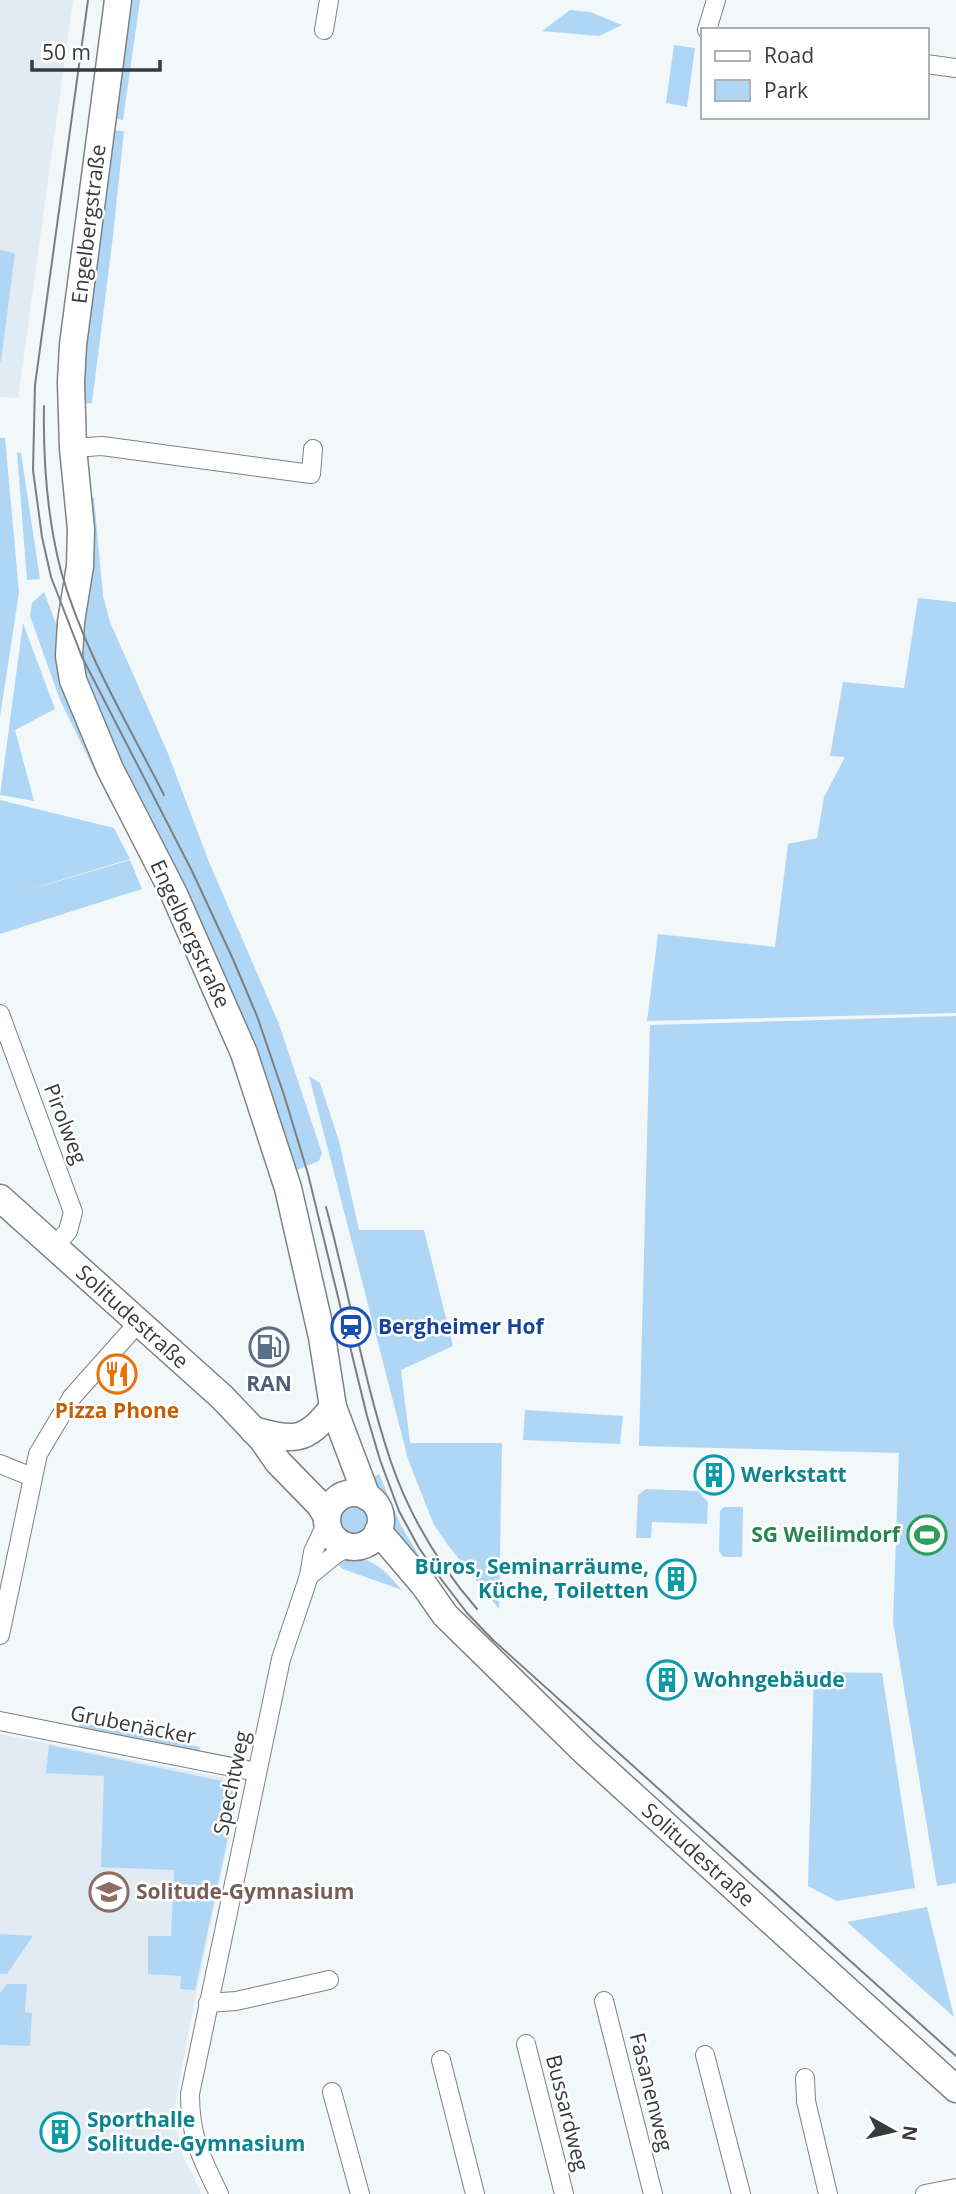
<svg xmlns="http://www.w3.org/2000/svg" width="956" height="2194" viewBox="0 0 956 2194" font-family="'Open Sans',sans-serif">
<style>
.built{fill:#e1ebf4}
.green{fill:#b0d6f5}
.lines{fill:none;stroke-linecap:round;stroke-linejoin:round}
.street-casing{stroke:#7d8285;stroke-width:20}
.secondary-casing{stroke:#7d8285;stroke-width:29}
.street{stroke:#fff;stroke-width:18}
.secondary{stroke:#fff;stroke-width:26}
.tram{stroke:#7b7f81;stroke-width:2}
.labels{text-anchor:middle;stroke-width:5;stroke-linejoin:round;paint-order:stroke}
.street-label{font-size:21px;fill:#383a3c;stroke:#fff}
.transit-label{font-size:21px;font-weight:bold;fill:#164399;stroke:#fff;text-anchor:start}
.service-label{font-size:21px;font-weight:bold;fill:#4e5e75;stroke:#fff}
.food-label{font-size:21px;font-weight:bold;fill:#c56008;stroke:#fff}
.culture-label{font-size:21px;font-weight:bold;fill:#0d838f;stroke:#fff;text-anchor:start}
.leisure-label{font-size:21px;font-weight:bold;fill:#27864d;stroke:#fff;text-anchor:end}
.education-label{font-size:21px;font-weight:bold;fill:#785e54;stroke:#fff;text-anchor:start}
</style>
<rect width="100%" height="100%" fill="#f2f7fa"/>
<g class="built">
<path d="M0,0h73l-55,398 -18,-1z"/>
<path d="M0,1734l224,44 13,14v8l-44,209 -18,97v17l8,34 19,37h-202z"/>
</g>
<g class="green">
<path d="M127,0h13l-17,120 -12,-2z"/>
<path d="M570,10l20,2 32,13 -23,11 -57,-5z"/>
<path d="M674,45l21,3 -8,59 -21,-4z"/>
<path d="M110,130l14,1 -11,105 -21,167 -10,1 1,-62z"/>
<path d="M0,250l15,3 -14,108h-1z"/>
<path d="M0,438h5l14,154 -19,125z"/>
<path d="M17,452l4,1 19,126 -13,1z"/>
<path d="M88,495l6,3 9,98 7,26 57,129 42,111 70,162 43,129 -3,8 -22,9 2,10 -3,2 -215,-509z"/>
<path d="M44,592l13,34 3,37 53,134 -3,5 -50,-102 -30,-84 2,-13z"/>
<path d="M918,598l38,4v411l-309,8 11,-87 117,13 13,-103 29,-6 7,-41 21,-40 -15,-1 13,-74 61,6z"/>
<path d="M23,623l32,86 -40,21 19,71 -34,-6z"/>
<path d="M0,800l114,28 16,31 -115,35 115,-34 12,29 -142,45z"/>
<path d="M956,1016v867l-19,3 -44,-264 6,-169 -260,-7 11,-421z"/>
<path d="M309,1076l11,7 19,58 20,89h65l29,116 -52,24 9,73h92l-3,166 -52,-65 -14,-21 -25,-64z"/>
<path d="M525,1410l98,6 -3,28 -97,-4z"/>
<path d="M379,1474l22,52 33,54 -43,-46 -3,-28 -23,-31 8,2z"/>
<path d="M646,1489l52,2 10,11 -1,22 -55,-2 -1,16h-15l2,-43z"/>
<circle cx="354" cy="1520" r="14"/>
<path d="M724,1507h19l-1,50h-19l-4,-6 1,-40z"/>
<path d="M349,1557c26,1 37,15 53,33l-59,-21 -8,-7z"/>
<path d="M814,1672l68,1 33,215 -78,13 -29,-15z"/>
<path d="M79,1722l121,25 -1,7 -120,-26z"/>
<path d="M49,1745l173,36 13,12 1,7 -41,190 -15,-1 1,-13 -33,-2v-38h23l3,-66 -73,-3 3,-91 -58,-3z"/>
<path d="M927,1907l27,110 -107,-95z"/>
<path d="M0,1934l33,2 -26,38h-7z"/>
<path d="M7,1984h20l-2,28 7,1 -2,33 -30,-1v-52z"/>
</g>
<g class="lines">
<g class="street-casing">
<g id="street">
<path d="M324,30l5,-30"/>
<path d="M707,30l9,-30"/>
<path d="M926,64l30,4"/>
<path d="M73,448l29,-2 209,28 2,-25"/>
<path d="M0,1014l73,198 -5,19 -14,16"/>
<path d="M0,1464l32,13"/>
<path d="M309,1576l28,-23 13,-6"/>
<path d="M0,1635l38,-181 34,-57 66,-74"/>
<path d="M0,1721l257,51"/>
<path d="M604,2001l49,193"/>
<path d="M208,2003l28,-2 93,-21"/>
<path d="M526,2044l38,150"/>
<path d="M705,2055l36,139"/>
<path d="M441,2060l34,134"/>
<path d="M805,2078l1,23 22,93"/>
<path d="M332,2092l28,102"/>
<path d="M219,2194c-18,-37 -29,-57 -29,-100l91,-435 28,-83 4,-24 14,-30"/>
<path d="M925,2194l31,-6"/>
</g>
</g>
<g class="secondary-casing">
<g id="secondary">
<path d="M118,0l-45,345 -2,37 2,66 8,81 -1,37 -9,56 -2,34 4,24 37,89 64,125 70,159 44,135 34,149 11,70 34,90"/>
<path d="M0,1198l222,199 40,42 16,23 42,43 7,12"/>
<path d="M253,1430c41,11 53,13 80,-23"/>
<circle cx="354" cy="1520" r="27"/>
<path d="M378,1531l46,54 21,30 140,137 371,337"/>
</g>
</g>
<use href="#street" class="street"/>
<use href="#secondary" class="secondary"/>
<g class="tram">
<path d="M88,0l-53,385 -2,85 9,67 9,40 31,80 110,214 40,86 25,59 27,79 24,79 59,242 13,44 19,51 20,37 22,31 26,34 26,27 463,416"/>
<path d="M44,406c-1,56 3,111 17,165 22,79 66,151 103,224"/>
<path d="M326,1207c23,84 37,172 65,255 18,53 49,104 86,147"/>
</g>
</g>
<defs>
<g id="station-ring" transform="scale(2.0125)"><circle r="9.5" fill="#fff" stroke="#1a4fb4" stroke-width="1.5"/><path d="M-3-6H3Q5-6 5-4V2Q5 4 3 4L4.5 6H3L1.5 4h-3L-3 6H-4.5L-3 4Q-5 4-5 2V-4Q-5-6-3-6ZM-3.5-4v3h7v-3ZM-3.5 1v1.5H-2V1ZM2 1v1.5H3.5V1Z" fill="#1a4fb4"/></g>
<g id="fuel-ring" transform="scale(2.0125)"><circle r="9.5" fill="#fff" stroke="#5c6f8a" stroke-width="1.5"/><path d="M-5.5-6h7V0h2V4h1.3V-2.5L3-4.5l.8-.8L6-3V5H2.5V1h-1V6h-7ZM-4.2-4.7v3.2H.2V-4.7Z" fill="#5c6f8a"/></g>
<g id="restaurant-ring" transform="scale(2.0125)"><circle r="9.5" fill="#fff" stroke="#e8710a" stroke-width="1.5"/><path d="M-5-6h1v4h1v-4h1v4h1v-4h1v5L-1.5 .5V6h-2V.5L-5-1ZM5-6V6H3V1.5H1.5Q1.5-4 5-6Z" fill="#e8710a"/></g>
<g id="building-ring" transform="scale(2.0125)"><circle r="9.5" fill="#fff" stroke="#0f9aa8" stroke-width="1.5"/><path d="M-4-6H4V6H1V3H-1V6H-4ZM-2.5-4.3h1.7v1.8h-1.7ZM.8-4.3h1.7v1.8H.8ZM-2.5-1h1.7V.8h-1.7ZM.8-1h1.7V.8H.8Z" fill="#0f9aa8"/></g>
<g id="stadium-ring" transform="scale(2.0125)"><circle r="9.5" fill="#fff" stroke="#2e9e5b" stroke-width="1.5"/><path d="M0-5a6.5 5 0 1 0 0 10a6.5 5 0 1 0 0-10ZM-3.5-1.8h7v3.6h-7Z" fill="#2e9e5b"/></g>
<g id="school-ring" transform="scale(2.0125)"><circle r="9.5" fill="#fff" stroke="#8d6e63" stroke-width="1.5"/><path d="M0-5L7-2L0 1L-7-2ZM-4 1L0 2.5L4 1V4Q0 6-4 4Z" fill="#8d6e63"/></g>
</defs>
<g fill-rule="evenodd">
<use href="#station-ring" x="351" y="1327"/>
<use href="#fuel-ring" x="269" y="1347"/>
<use href="#restaurant-ring" x="117" y="1374"/>
<use href="#building-ring" x="714" y="1475"/>
<use href="#stadium-ring" x="927" y="1535"/>
<use href="#building-ring" x="676" y="1579"/>
<use href="#building-ring" x="667" y="1680"/>
<use href="#school-ring" x="109" y="1892"/>
<use href="#building-ring" x="60" y="2132"/>
</g>
<g class="labels">
<g class="street-label">
<text transform="translate(89 224) rotate(-83)" y="7">Engelbergstraße</text>
<text transform="translate(190 934) rotate(65)" y="7">Engelbergstraße</text>
<text transform="translate(65 1124) rotate(69)" y="7">Pirolweg</text>
<text transform="translate(132 1317) rotate(42)" y="7">Solitudestraße</text>
<text transform="translate(133 1725) rotate(11)" y="7">Grubenäcker</text>
<text transform="translate(232 1783) rotate(-78)" y="7">Spechtweg</text>
<text transform="translate(698 1855) rotate(42)" y="7">Solitudestraße</text>
<text transform="translate(651 2092) rotate(76)" y="7">Fasanenweg</text>
<text transform="translate(567 2113) rotate(76)" y="7">Bussardweg</text>
</g>
<g class="transit-label">
<text x="378" y="1334">Bergheimer Hof</text>
</g>
<g class="service-label">
<text x="269" y="1391">RAN</text>
</g>
<g class="food-label">
<text x="117" y="1418">Pizza Phone</text>
</g>
<g class="culture-label">
<text x="741" y="1482">Werkstatt</text>
<text x="649" y="1574" text-anchor="end">Büros, Seminarräume,<tspan x="649" dy="24">Küche, Toiletten</tspan></text>
<text x="694" y="1687">Wohngebäude</text>
<text x="87" y="2127">Sporthalle<tspan x="87" dy="24">Solitude-Gymnasium</tspan></text>
</g>
<g class="leisure-label">
<text x="900" y="1542">SG Weilimdorf</text>
</g>
<g class="education-label">
<text x="136" y="1899">Solitude-Gymnasium</text>
</g>
</g>
<rect x="701" y="28" width="228" height="91" fill="#ffffff" stroke="#afb0b1" stroke-width="2"/>
<rect x="715" y="51" width="35" height="10" fill="#ffffff" stroke="#afb0b1" stroke-width="2"/>
<text x="764" y="63" font-size="21" fill="#383a3c">Road</text>
<rect x="715" y="80" width="35" height="21" fill="#b0d6f5" stroke="#afb0b1" stroke-width="2"/>
<text x="764" y="98" font-size="21" fill="#383a3c">Park</text>
<g transform="translate(893 2131) rotate(98)" stroke="#ffffff" stroke-width="5" paint-order="stroke">
<path d="M0-5L12 26L0 18L-12 26Z" fill="#383a3c"/>
<text y="-10" font-size="19" font-weight="bold" text-anchor="middle" fill="#383a3c">N</text>
</g>
<path d="M32 60v10h128v-10" fill="none" stroke="#383a3c" stroke-width="3.5"/>
<text x="42" y="60" font-size="21" fill="#383a3c" stroke="#ffffff" stroke-width="5" paint-order="stroke">50 m</text>
</svg>
